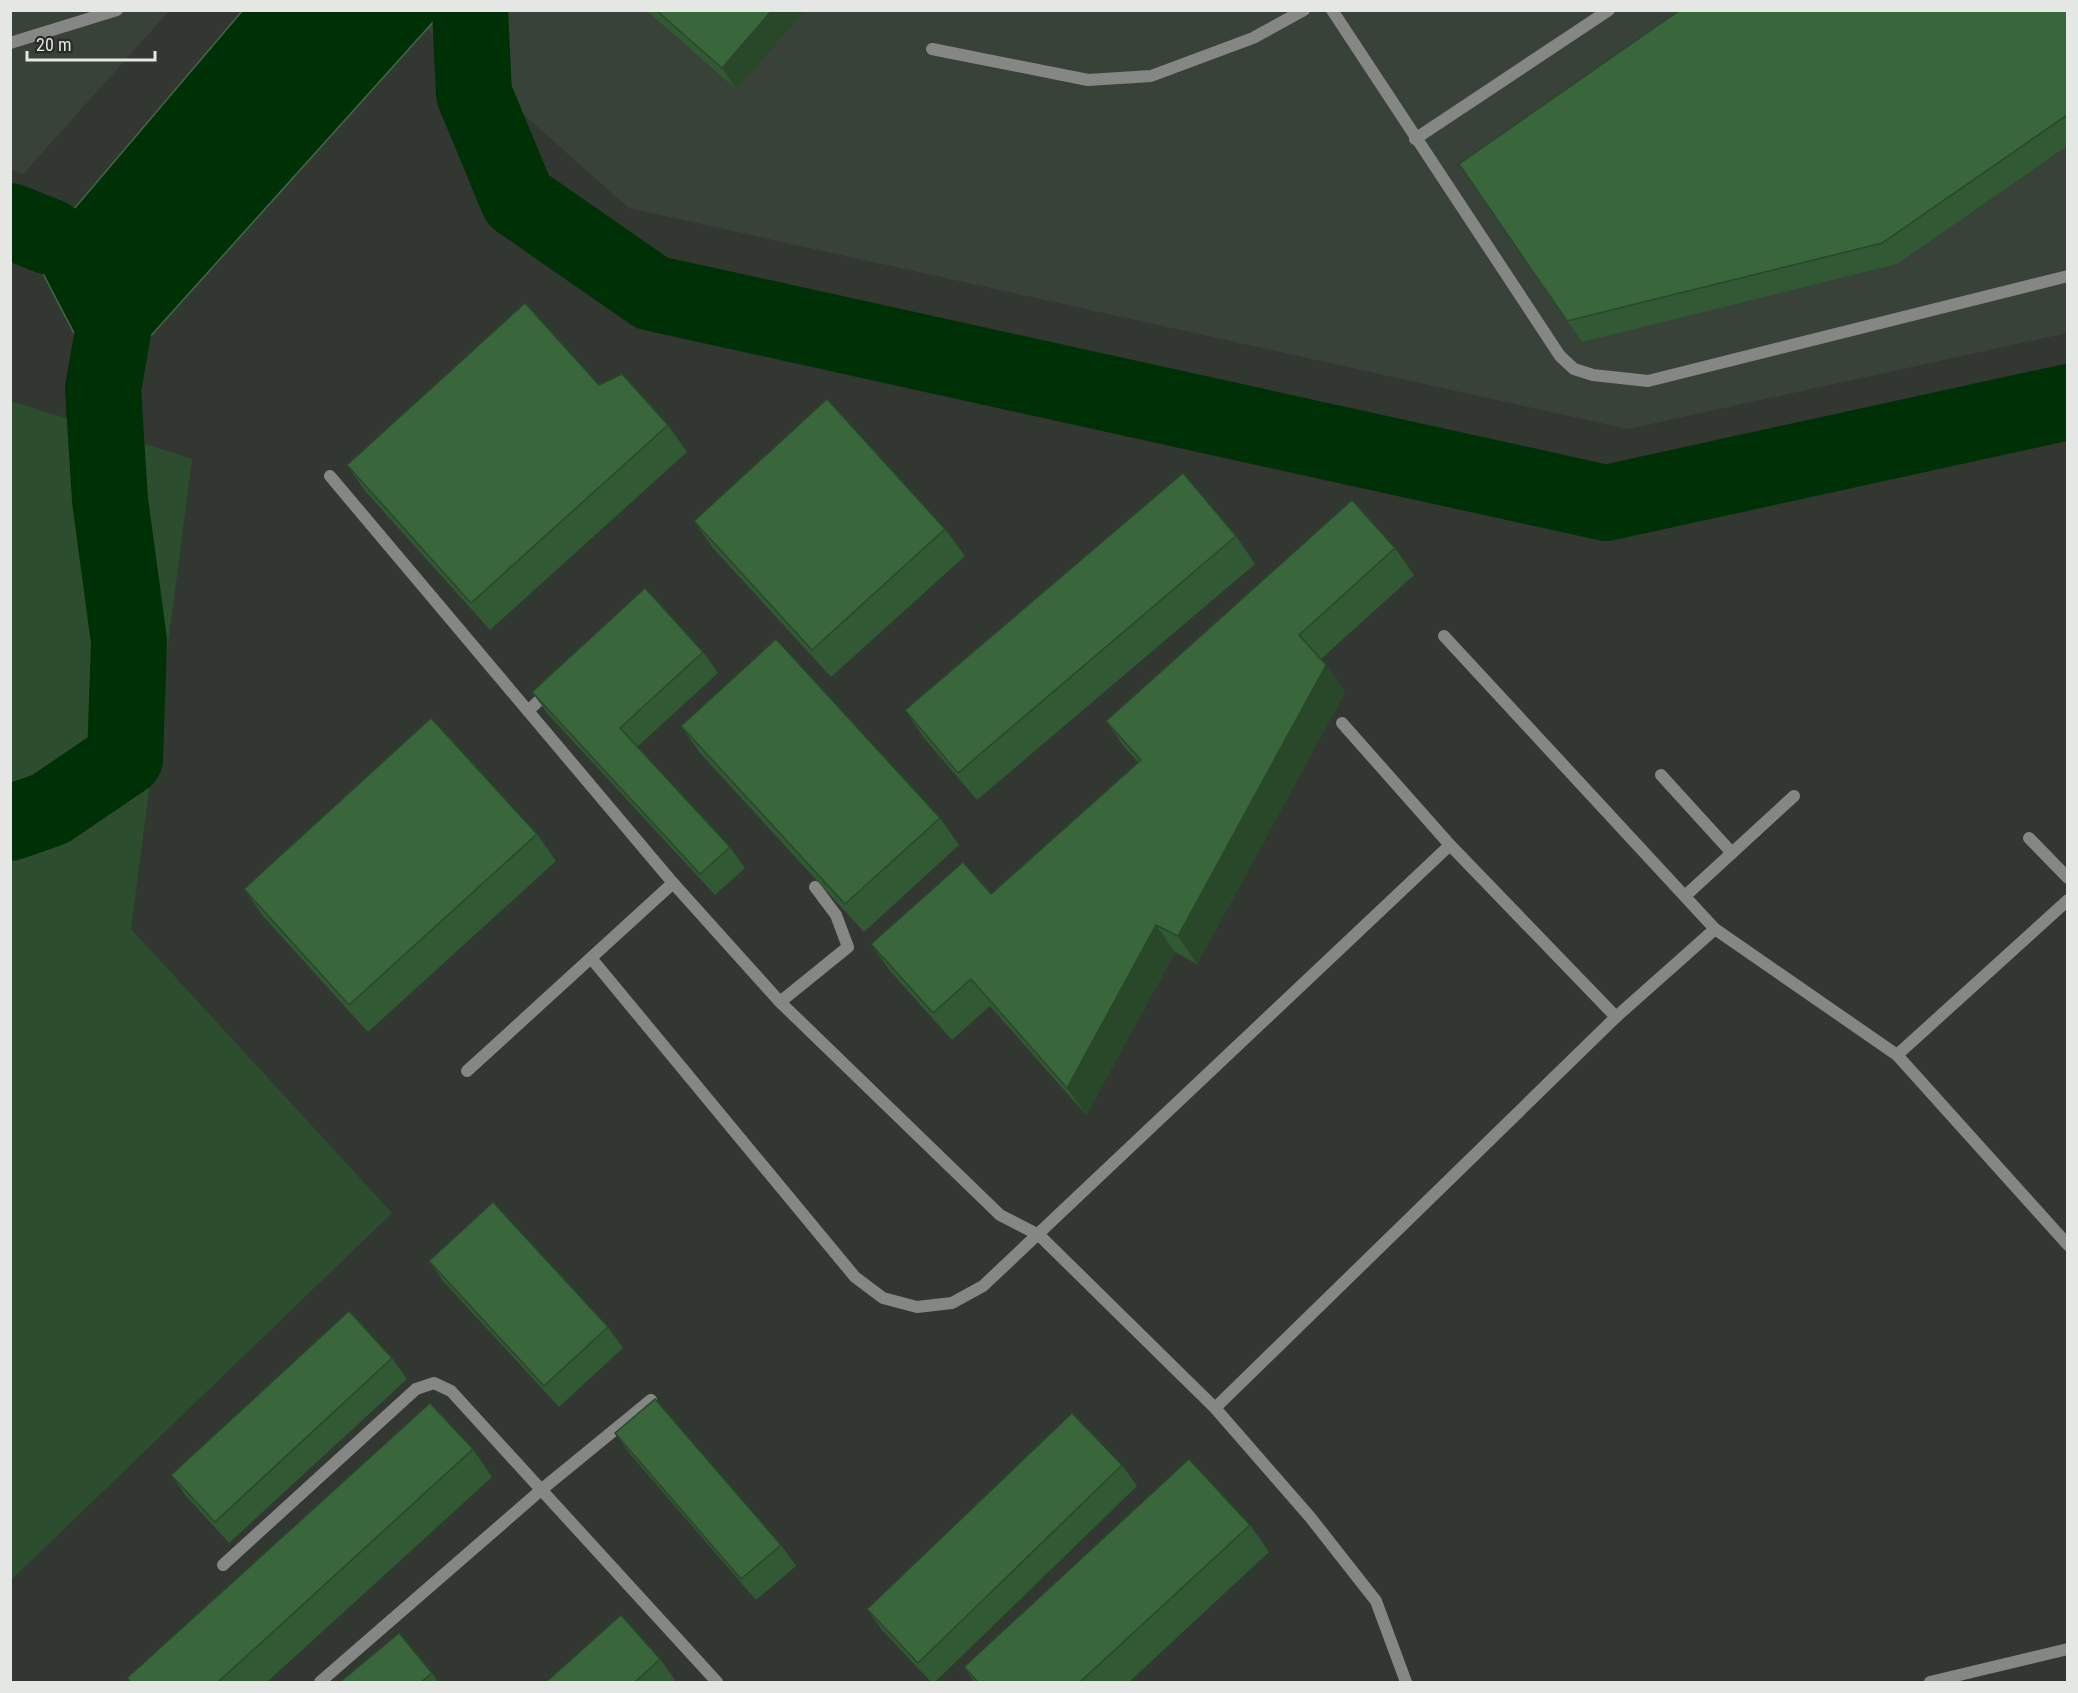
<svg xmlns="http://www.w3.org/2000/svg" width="2078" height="1693" viewBox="0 0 2078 1693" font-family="'Roboto Condensed',sans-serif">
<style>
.built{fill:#394239}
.green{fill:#2d4e2e}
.water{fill:#003005;stroke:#446748;stroke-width:1.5}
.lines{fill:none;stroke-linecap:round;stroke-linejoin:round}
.river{stroke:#003005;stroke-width:76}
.service{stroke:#858785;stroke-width:12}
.minor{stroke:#858785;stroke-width:12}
.tertiary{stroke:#858785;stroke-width:12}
.wall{fill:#315933}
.shaded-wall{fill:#284829}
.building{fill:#39673b;stroke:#284829;stroke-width:1.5}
</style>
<rect width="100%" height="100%" fill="#323732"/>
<g class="built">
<path d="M11,11h158l-146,163 -12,-4z"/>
<path d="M407,11h1660v322l-439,96 -999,-221z"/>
</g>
<path class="green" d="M11,401l181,58 -61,470 261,284 -381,367z"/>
<path class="water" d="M243,10l200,1 -340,378 -69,-133z"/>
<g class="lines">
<g class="river">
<path d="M470,10l4,84 44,106 134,93 954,210 462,-101"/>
<path d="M10,221l40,16"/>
<path d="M10,823l40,-14 75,-51 4,-117 -19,-141 -7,-111 18,-103"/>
</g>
<g class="service">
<path d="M1332,10l228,346 14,13 19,6 55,6 420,-105"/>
<path d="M10,43l107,-33"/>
<path d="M1415,139l194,-129"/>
<path d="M528,711l22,-21"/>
<path d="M1342,723l108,122 166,172"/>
<path d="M1661,775l71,78"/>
<path d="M2029,838l39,40"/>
<path d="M591,958l264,319 28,21 34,9 35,-4 31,-17 467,-441"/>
<path d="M780,1002l68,-55 -12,-32 -21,-28"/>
<path d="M1897,1055l171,-155"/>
<path d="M467,1071l206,-188"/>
</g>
<g class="minor">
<path d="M932,49l156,31 63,-4 102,-38 51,-28"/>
<path d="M330,476l343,407 107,119 220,213 39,20 176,173 95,109 66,84 30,81"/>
<path d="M1444,636l271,293 182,126 171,190"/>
<path d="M1685,896l109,-100"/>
<path d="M1215,1408l401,-391 99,-88"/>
<path d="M223,1565l193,-176 18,-6 17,8 266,291"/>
<path d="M320,1682l221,-192 110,-90"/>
</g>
<path class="tertiary" d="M1930,1682l138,-33"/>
</g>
<g class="wall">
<path d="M646,10h160l-70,79z"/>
<path d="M2067,10v136l-170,118 -315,78 -123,-178z"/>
<path d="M599,385l69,40 19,27 -197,178 -124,-138 -19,-27z"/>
<path d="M694,521l251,8 20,27 -134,121 -118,-129z"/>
<path d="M1236,536l19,28 -278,236 -53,-62 -19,-28z"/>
<path d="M1395,548l19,27 -93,84 24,33 -148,272 -22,-12 -89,163 -96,-109 -38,34 -62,-69 -19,-27 120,-50 147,-132 -13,-14 -19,-27z"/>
<path d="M703,652l15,21 -81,74 93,100 15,21 -30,27 -168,-182 -15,-21z"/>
<path d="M681,726l259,92 19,27 -95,87 -164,-179z"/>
<path d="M537,834l19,27 -188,171 -105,-116 -19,-27z"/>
<path d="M429,1261l179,66 15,21 -64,59 -115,-125z"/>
<path d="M392,1358l15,21 -178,164 -43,-47 -15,-21z"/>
<path d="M615,1433l166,112 15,21 -40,34 -126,-146z"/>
<path d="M473,1449l19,28 -226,206h-135l-4,-5z"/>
<path d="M1122,1465l15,21 -203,197h-2l-50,-53 -15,-21z"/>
<path d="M1250,1525l19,27 -141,131h-153l-11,-16z"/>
<path d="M660,1659l15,21 -3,3h-127z"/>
<path d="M432,1673l7,10h-100z"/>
</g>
<g class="shaded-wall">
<path d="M772,10h34l-70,79 -14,-21z"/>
<path d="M1326,665l19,27 -148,272 -19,-28z"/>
<path d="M1156,925l19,27 -89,163 -19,-27z"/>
</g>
<g class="building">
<path d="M656,10h116l-50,58z"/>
<path d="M1680,10h387v105l-185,128 -315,78 -108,-157z"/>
<path d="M525,303l74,82 23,-11 46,51 -197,178 -124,-138z"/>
<path d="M827,399l118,130 -133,121 -118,-129z"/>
<path d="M1183,473l53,63 -278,237 -53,-63z"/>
<path d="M1352,500l43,48 -96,87 27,30 -148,271 -22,-11 -89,163 -96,-109 -38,34 -62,-69 92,-82 28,32 150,-134 -35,-39z"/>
<path d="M645,588l58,64 -83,76 110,119 -30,27 -168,-182z"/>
<path d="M776,639l164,179 -95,86 -164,-178z"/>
<path d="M431,718l106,116 -188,171 -105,-116z"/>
<path d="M493,1202l115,125 -64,59 -115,-125z"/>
<path d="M349,1311l43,47 -177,164 -44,-47z"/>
<path d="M655,1399l126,146 -40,34 -126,-146z"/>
<path d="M430,1403l43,46 -256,234h-85l-5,-5z"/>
<path d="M1072,1413l50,52 -204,198 -51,-54z"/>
<path d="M1189,1459l61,66 -171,158h-100l-15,-16z"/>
<path d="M621,1615l39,44 -26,24h-89z"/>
<path d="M399,1633l33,40 -12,10h-81z"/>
</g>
<rect width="2078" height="1693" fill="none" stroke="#e4e7e4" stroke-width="24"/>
<path d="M27 51v9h128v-9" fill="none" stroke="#e4e7e4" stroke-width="3"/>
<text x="36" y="51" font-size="18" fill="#e4e7e4" stroke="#282d28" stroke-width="4.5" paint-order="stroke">20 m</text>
</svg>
